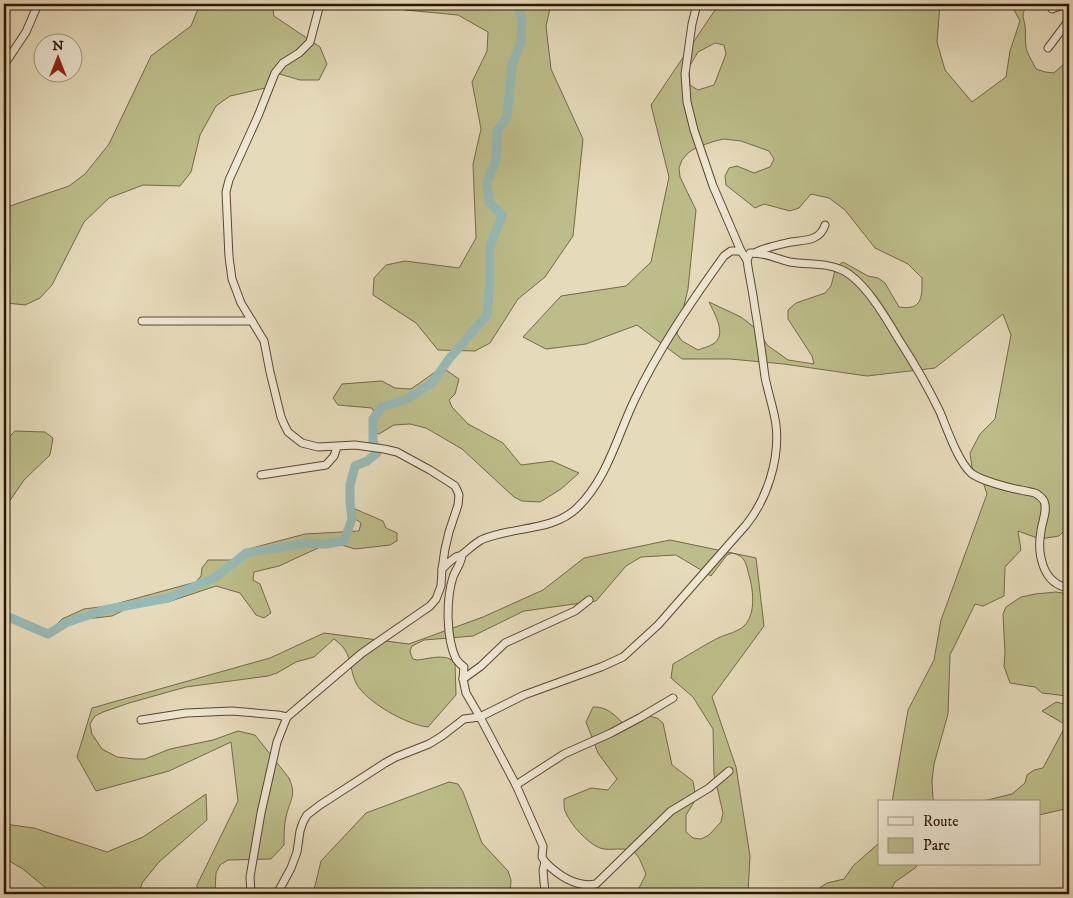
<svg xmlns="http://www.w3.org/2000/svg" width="1073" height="898" viewBox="0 0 1073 898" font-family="'IM FELL DW Pica',serif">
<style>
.green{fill:#bcbd8a;stroke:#746a45;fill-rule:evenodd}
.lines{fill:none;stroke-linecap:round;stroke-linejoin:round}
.river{stroke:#97bab6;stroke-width:9}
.minor-casing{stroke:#5a472e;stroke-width:9}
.minor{stroke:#eee7d2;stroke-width:7}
</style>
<rect width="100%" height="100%" fill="#e5daba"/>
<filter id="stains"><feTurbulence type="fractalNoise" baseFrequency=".004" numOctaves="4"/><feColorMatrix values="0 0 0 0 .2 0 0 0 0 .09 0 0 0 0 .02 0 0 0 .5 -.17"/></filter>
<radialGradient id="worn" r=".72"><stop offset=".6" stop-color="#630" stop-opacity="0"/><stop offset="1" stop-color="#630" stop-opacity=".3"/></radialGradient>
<g class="green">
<path d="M200,4h72l2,12 46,31 7,17 -8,16h-19l-24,-7 -6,14 -40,9 -14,10 -16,29 -9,37 -11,14 -37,-1 -34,13 -25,24 -32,63 -12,13 -15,7 -18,-2 -3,-4v-91l65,-22 16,-12 24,-30 42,-88 40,-30z"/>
<path d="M400,4h151l-5,22 5,43 32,70 -10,97 -28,41 -27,22 -28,44 -15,8 -37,-1 -22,-27 -43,-28 1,-17 12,-13 19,-4 54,7 17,-30 -3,-74 8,-35 -9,-47 15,-31 1,-19 -30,-17 -53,-5z"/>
<path d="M764,4h176l-3,38 8,28 27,32 34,-25 4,-26 10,-30 -9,-17h17c-7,11 -5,10 -3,22 1,7 0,14 1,21 1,7 7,15 10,22l9,3 9,1 15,-14v467l-10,10 -19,3 -22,-8 3,19 -16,17 -1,29 -21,10 -8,-2 -25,51 -2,59 -14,50 -2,17 1,18 2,3h-43l16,-92 26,-50 7,-40 46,-126 -4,-12 -10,-7 -3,-22 10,-19 15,-15 16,-84 -8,-21 -68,54 -68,8 -83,-12 -54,-5h-48l-45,-34 -51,19 -40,5 -23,-12 38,-41 65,-10 25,-24 18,-85 -18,-72 64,-95zM715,43l9,2 2,9 -12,31 -16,5 -8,-5 -1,-18 9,-15zM724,139l17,2 28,10 5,8 -4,8 -16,6 -17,-7 -8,2 -4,8 1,9 29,23 9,-4 26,7 9,-3 12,-14 18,4 16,12 30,38 33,16 14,14c0,18 1,33 -23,29l-14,-24 -7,-5 -10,-2 -25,-14 -7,5 -5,19 -6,7 -29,10 -8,7v9l24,37 2,8 -26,-4 -21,-15 -8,-14 -18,-14 -32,-15c5,11 19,33 4,42 -4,3 -11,4 -15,6l-16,-9 -5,-7 11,-45 8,-79 -16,-33 -1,-9 3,-8 6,-7 9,-6 18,-6z"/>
<path d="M438,370h8l13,9 -4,15 -6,6 3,7 16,17 35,19 18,22 31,-4 27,12 -18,16 -21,13 -18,-1 -8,-4 -52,-48 -36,-21 -16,-4 -16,1 -15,9 -8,-3 5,-15 -4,-8 -34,-3 -5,-7 9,-14 40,-3 13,7 16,1z"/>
<path d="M15,431l30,1 8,6 -3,17 -26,25 -15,22 -5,6v-66z"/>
<path d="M355,509l28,12 3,7 11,5v8l-7,4 -35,4 -24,-7 -52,24 -25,6 -1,8 7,4 11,29 -7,5 -8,-3 -16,-22 -24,-7 -48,16 -34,3 -22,11 -35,4 -22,13 1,-8 6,-6 22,-10 24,-3 88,-24 5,-6 1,-8 6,-8h24l20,-12 53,-14 54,-3 2,-8 -7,-5z"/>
<path d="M670,540l86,18 8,68 -52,71 24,70 14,89 -2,38h-112l10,-20c-3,-6 -6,-17 -11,-21 -11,-8 -24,-1 -35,-5 -13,-5 -30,-24 -35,-37 -1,-4 -1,-7 -1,-12l27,-11 17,2 9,-11 -19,-26 -12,-31 7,-15c15,0 20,7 30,16l25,-7 9,2 6,5 9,42 21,16 3,18 -10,16v17l7,6 8,1 8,-4 12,-13 2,-9 -9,-39 -1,-45 -20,-32 -22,-19 2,-14c14,-8 28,-17 43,-25 7,-4 15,-5 22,-9 18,-8 16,-35 12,-51 -4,-13 -3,-23 -18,-26l-5,2 -16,21 -35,-21 -35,2 -15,9 -30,35 -72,10 -51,25 -49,4 -12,6 -2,5 1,4 2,4 4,1c12,-1 31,-8 38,4l1,31 -28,32c-21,-2 -62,-25 -72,-44 -5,-10 -5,-24 -11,-33 -2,-4 -7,-8 -11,-11l-20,18 -18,5 -19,11 -9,3 -82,11 -57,16 -26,9 -8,4 -5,8 2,10 10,15 15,8 18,2h10l25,-10 43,-9 25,-9 17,4 34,43c8,18 1,21 -3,39 -2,8 -2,19 -2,28l-13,14 -43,1 -8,5 -4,8 -1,18 1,3h-19v-9l41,-84 -7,-59 -62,29 -73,20 -19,-34 15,-49 178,-50 54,-25 85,11 74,-27 60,-27 41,-32z"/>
<path d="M1056,592l13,2v214l-30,7v-13h-60l33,-8 13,-11 2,-8 7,-5 9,-2 23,-43 -24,-14 14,-9 8,2 3,-8 -25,-3 -7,-6 -25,-4 -6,-17 1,-13 -2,-39 3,-7 15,-10 14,-3z"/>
<path d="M449,782l9,2 5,8 19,51 26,28 3,9 -1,14h-197l8,-33 45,-48z"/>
<path d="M206,794l1,26 -48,42 -17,21 -3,11h-86l-30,-25 -19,-11v-34l30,4 73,24 36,-15z"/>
<path d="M879,843v21h39l-3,4 -20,14 -6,12h-79l17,-11 17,-4 9,-13z"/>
</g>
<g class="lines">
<path class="river" d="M4,615l44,19 20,-12 36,-12 64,-12 48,-21 30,-24 61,-10 19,1 18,-3 8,-22 -2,-16v-18l5,-19 12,-5 10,-8 -4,-12v-22l9,-12 25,-8 25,-16 17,-24 38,-44 3,-34v-34l12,-32 -13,-13 -2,-20 9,-22 1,-29 10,-14 5,-52 9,-23 1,-22 -5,-16"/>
<g class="minor-casing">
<g id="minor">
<path d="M1052,9l13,-5"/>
<path d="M1048,48l21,-28"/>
<path d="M4,65l22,-33 12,-28"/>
<path d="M755,253c7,-5 27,-9 36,-11 14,-2 29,-1 34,-17"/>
<path d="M747,260l3,-7c14,-1 27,6 40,9 18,3 34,0 52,8 23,11 44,48 57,70 15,23 29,47 41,72 7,17 18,49 31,61 8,7 38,15 50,17 4,1 10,2 14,3 4,2 7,5 9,8 4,10 -2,20 -3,30 -4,22 1,53 28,57"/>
<path d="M142,321h110"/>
<path d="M261,475l65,-10 8,-9 3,-9"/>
<path d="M462,555c-1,9 -6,14 -9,22 -7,22 -7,61 3,82 2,3 5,6 8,8l-1,12 3,14 14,24 36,68 27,61 -1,11 3,5 -2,8 2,24"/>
<path d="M442,569c4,-4 9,-9 14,-12 7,-3 1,1 7,-3 6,-5 11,-10 18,-14 31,-14 71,-8 96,-32 30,-29 40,-71 57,-107 24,-51 57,-99 90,-145l7,-5h10"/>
<path d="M463,679l18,-13 24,-23 70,-32 14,-11"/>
<path d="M141,720l45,-7 46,-2 46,4 9,2"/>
<path d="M516,785l48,-31 47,-21 30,-16 32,-19"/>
<path d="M545,862c14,14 31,26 51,22l75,-73 38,-23 20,-17"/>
<path d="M251,894l-1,-17 11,-64 16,-71 10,-25 75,-64 68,-47 6,-7 5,-13 1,-17 3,-20 4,-17 9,-27 1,-10 -2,-5 -2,-4 -6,-4 -19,-12 -33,-18 -13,-3 -29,-4 -37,2 -16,-4 -14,-11 -4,-8 -3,-7 -11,-45 -6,-31 -23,-38 -9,-24 -3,-22 -3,-65 3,-12 29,-64 17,-43 8,-10 16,-10 11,-11 10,-38"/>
<path d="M277,894l14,-26 6,-16 3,-21 3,-9 4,-7 13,-10 65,-42 11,-6 33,-13 13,-8 22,-17 16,-2 44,-22 77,-28 22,-10 35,-32 88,-100c21,-26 34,-66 30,-100 -2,-16 -8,-32 -11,-48 -3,-23 -6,-46 -10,-68 -2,-17 -6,-33 -8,-49l-6,-9 -28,-65 -19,-56 -7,-28 -2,-28 7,-50 5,-20"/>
</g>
</g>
<use href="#minor" class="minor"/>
</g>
<rect width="1073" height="898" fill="none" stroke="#e5daba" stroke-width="20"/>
<rect x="5" y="5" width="1063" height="888" fill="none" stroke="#2c1600" stroke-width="2.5"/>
<rect x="10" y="10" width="1053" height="878" fill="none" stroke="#2c1600"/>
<rect x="878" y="800" width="162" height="65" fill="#eee7d2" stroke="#a0937e"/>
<rect x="888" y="817" width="25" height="8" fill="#eee7d2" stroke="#a0937e"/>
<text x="923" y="826" font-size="15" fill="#2c1600">Route</text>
<rect x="888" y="838" width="25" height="15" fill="#bcbd8a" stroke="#a0937e"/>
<text x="923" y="850" font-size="15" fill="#2c1600">Parc</text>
<g transform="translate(58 58)"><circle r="24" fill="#eee7d2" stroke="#a0937e"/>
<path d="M0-4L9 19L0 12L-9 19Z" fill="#8f2418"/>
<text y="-8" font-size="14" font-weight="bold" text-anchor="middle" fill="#2c1600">N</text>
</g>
<rect width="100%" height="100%" filter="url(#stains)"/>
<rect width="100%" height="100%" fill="url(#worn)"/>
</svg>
